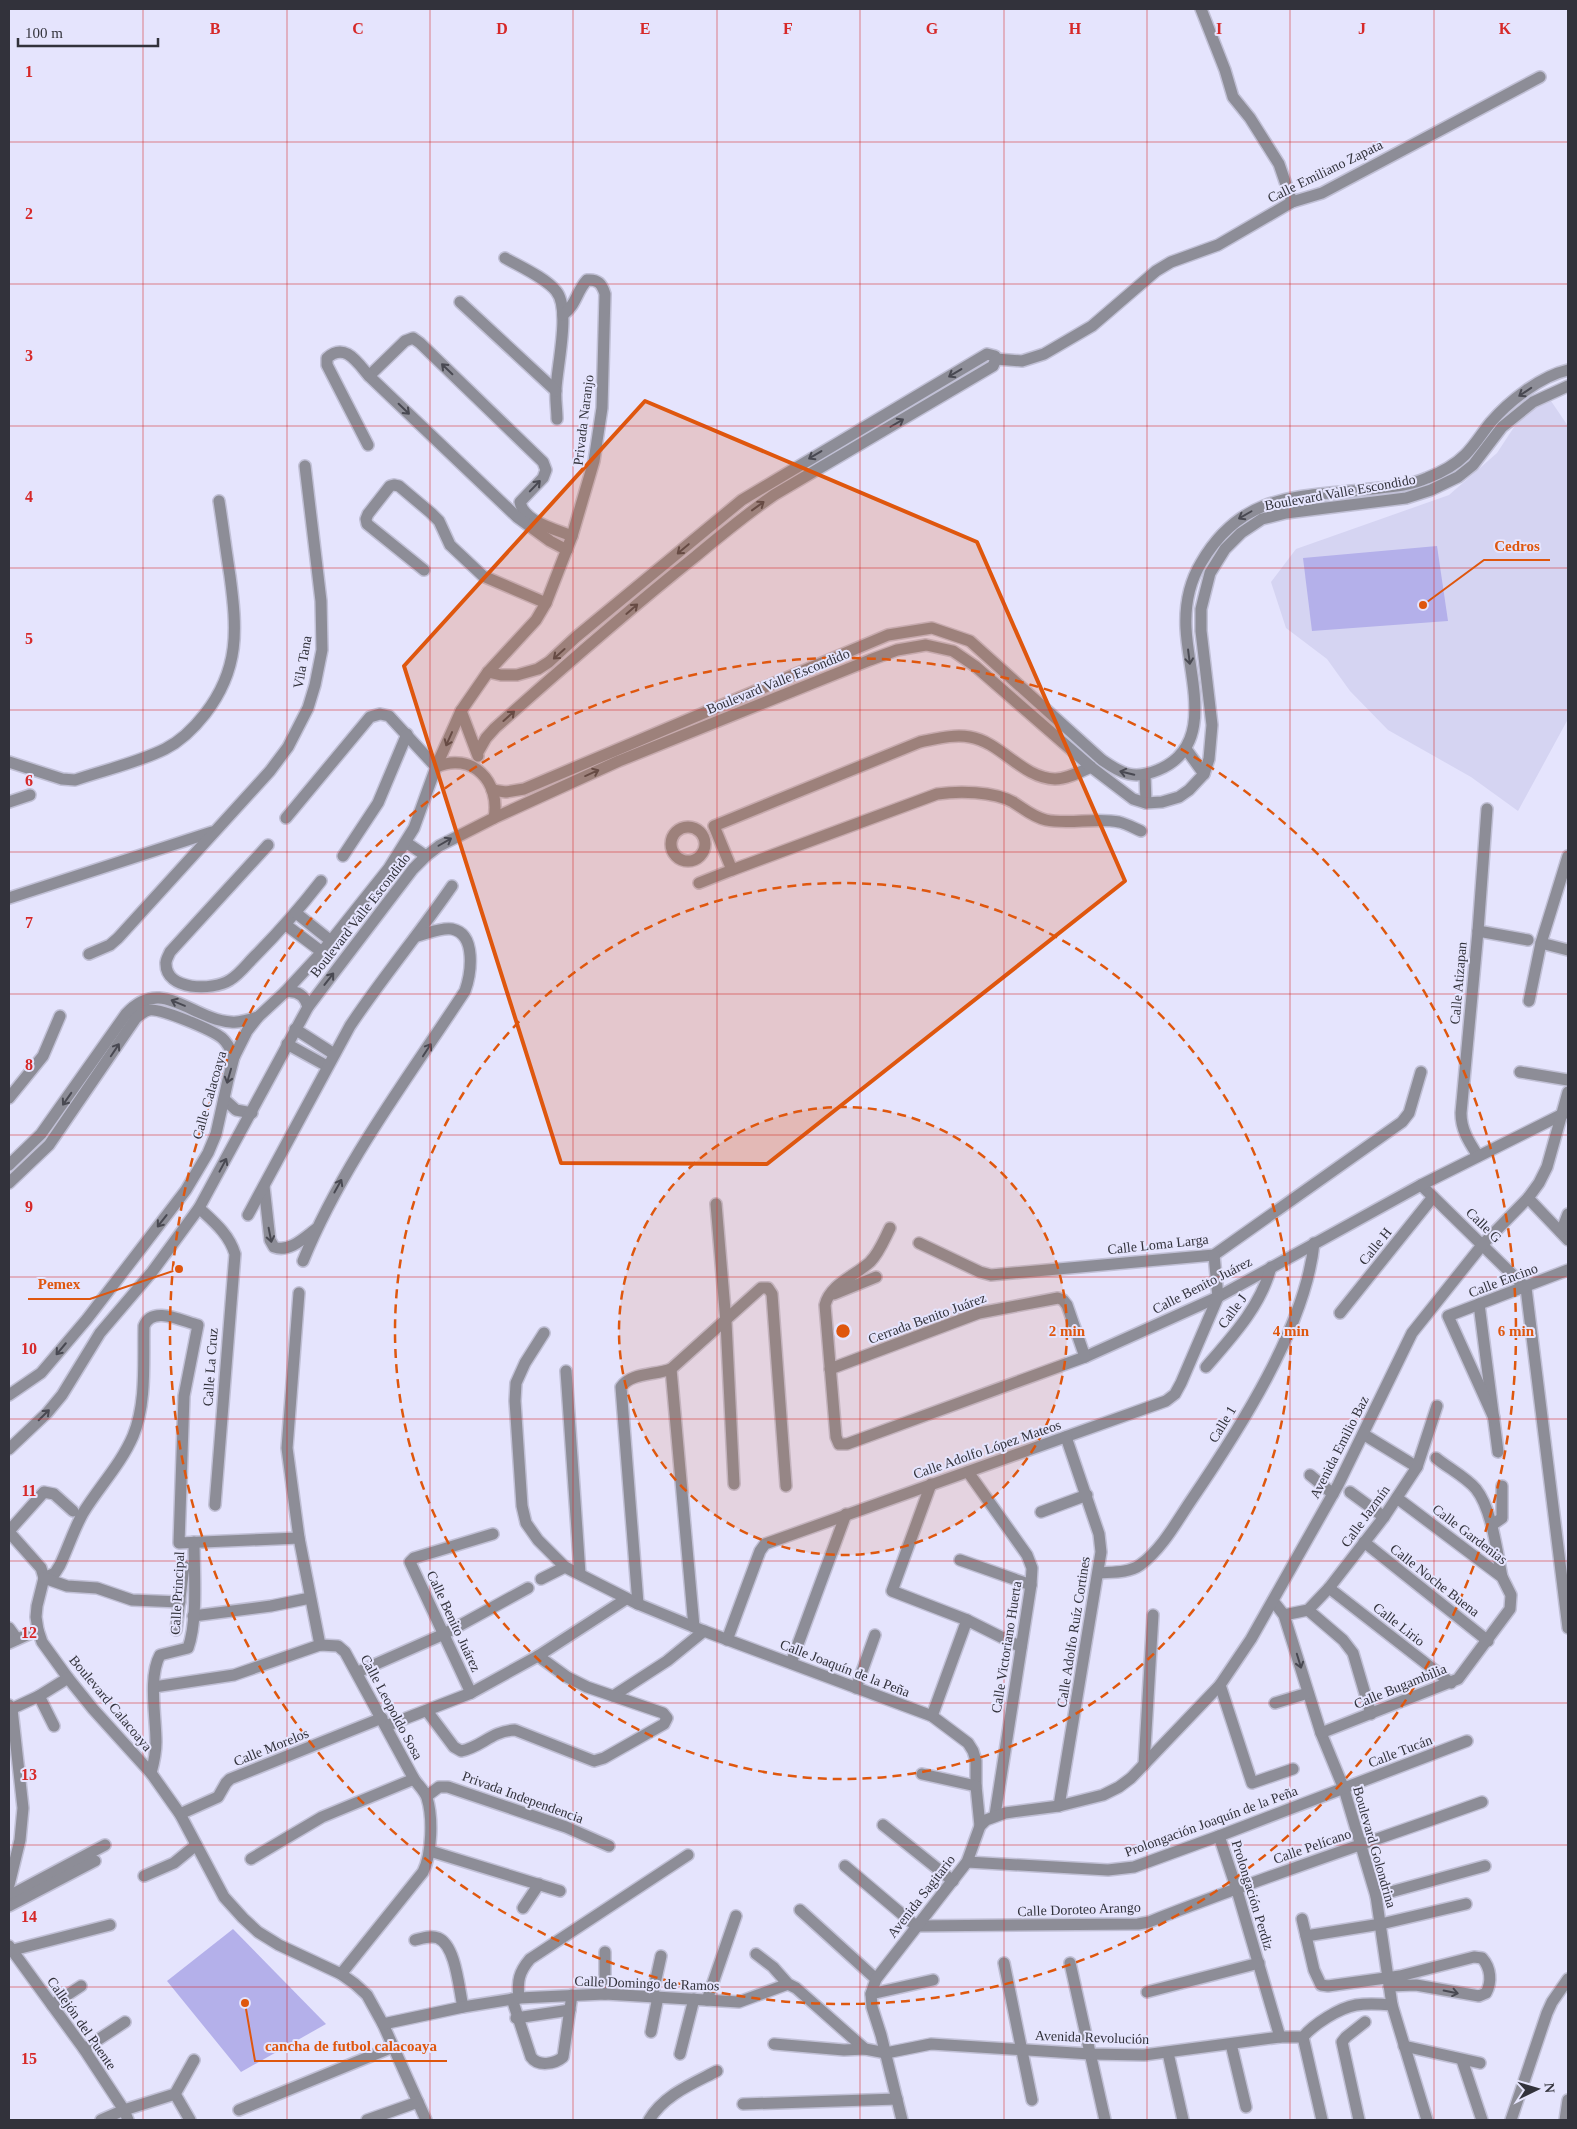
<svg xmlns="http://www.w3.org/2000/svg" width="1577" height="2129" viewBox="0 0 1577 2129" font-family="'Times New Roman',serif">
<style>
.built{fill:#d5d4f2}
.pitch{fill:#b4b0ea}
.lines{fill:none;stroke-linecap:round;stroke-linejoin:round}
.minor-casing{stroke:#c1c0d6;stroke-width:14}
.minor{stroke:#8d8d97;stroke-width:11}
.oneway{stroke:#494952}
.marked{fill:#df570e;fill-opacity:0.2;stroke:#df570e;stroke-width:4;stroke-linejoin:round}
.grid{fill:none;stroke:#d62828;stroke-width:1;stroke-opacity:0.55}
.ring{fill:none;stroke:#df570e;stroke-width:2.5;stroke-dasharray:9 6}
.labels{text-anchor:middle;stroke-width:4;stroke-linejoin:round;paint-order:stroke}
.street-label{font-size:14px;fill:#32323b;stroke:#e5e4fd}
.grid-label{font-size:16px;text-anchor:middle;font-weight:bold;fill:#d62828;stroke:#e5e4fd;stroke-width:4;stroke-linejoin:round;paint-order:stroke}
.centre{fill:#df570e;stroke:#e5e4fd;stroke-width:2.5}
.ring-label{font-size:15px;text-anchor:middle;font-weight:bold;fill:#df570e;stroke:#e5e4fd;stroke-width:4;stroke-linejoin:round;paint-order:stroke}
.leader{fill:none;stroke:#df570e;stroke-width:2}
.callout-dot{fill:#df570e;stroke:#e5e4fd;stroke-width:2}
.callout-label{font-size:15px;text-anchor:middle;font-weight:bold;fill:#df570e;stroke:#e5e4fd;stroke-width:4;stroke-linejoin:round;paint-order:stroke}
</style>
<rect width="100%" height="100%" fill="#e5e4fd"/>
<path class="built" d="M1551,401l17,25v293l-50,92 -47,-34 -83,-47 -38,-39 -23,-32 -41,-31 -15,-46 25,-33 153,-54 48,-42 19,-29 26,-21z"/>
<g class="pitch">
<path d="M1437,546l11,75 -136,10 -9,-73z"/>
<path d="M233,1929l93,95 -85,48 -74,-91z"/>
</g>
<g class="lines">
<g class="minor-casing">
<g id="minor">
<path d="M1201,9l24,61 8,27 17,21 29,46 13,38"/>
<path d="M505,258c14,8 41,20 51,33 15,17 1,75 0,98 -1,10 1,20 1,30"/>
<path d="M460,302l96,89"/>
<path d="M996,359l26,2 22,-7 48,-28 64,-55 15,-9 47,-17 74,-43 30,-9 218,-116"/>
<path d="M369,376l36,-35 8,-3 7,5 123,119 3,8 -3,8 -23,24c4,20 35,27 52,34"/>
<path d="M368,445l-41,-80v-7c18,-16 30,4 42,18l148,141 33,24 17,9"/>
<path d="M424,570l-57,-46 -1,-5 2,-5 22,-28 4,-1 5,1 32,27 8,8 11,24 33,31 63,27"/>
<path d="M488,672l13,3h16l21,-6 11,-7 27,-25 166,-137 245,-146 8,2 1,3"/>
<path d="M461,711l17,45"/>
<path d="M1186,749l18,25"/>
<path d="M478,752l8,-14 9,-10c66,-59 132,-117 201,-172 25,-21 51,-42 78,-61l219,-129 3,-7"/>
<path d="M9,762l53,17 13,1c29,-10 62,-17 90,-31 16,-8 29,-21 40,-35 35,-45 32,-85 25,-138 -4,-25 -7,-50 -11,-75"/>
<path d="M436,767c36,-16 65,15 58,51"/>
<path d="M1091,767c-11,5 -24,12 -36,12 -33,-1 -54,-37 -85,-42 -17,-3 -34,2 -50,5l-206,84 18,44 205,-76c21,-3 56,-3 76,8 11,7 20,15 33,18 24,5 49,-3 73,2 8,2 15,6 22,9"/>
<path d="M1145,775l1,28"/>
<path d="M492,790l14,2 18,-3 364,-154 44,-7 38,13 132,119c20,14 32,20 56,10 59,-24 30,-94 28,-142 -1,-22 3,-45 15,-65 41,-71 98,-66 170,-74 19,-2 38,-3 56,-11 13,-5 28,-13 38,-23 10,-10 17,-22 26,-33 18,-21 50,-46 77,-52"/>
<path d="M9,802l21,-7"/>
<path d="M286,818l84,-101 10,-3 9,2 47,51"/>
<circle cx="688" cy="844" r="17"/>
<path d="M407,843l19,13"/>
<path d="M268,845l-98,107c-1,3 -4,7 -4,11 -1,28 47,28 64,17 9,-5 17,-16 25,-24 24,-24 45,-48 66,-75"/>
<path d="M343,856l35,-53 29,-69"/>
<path d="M699,883l33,-13"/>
<path d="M9,898l203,-66"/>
<path d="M296,913l35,28"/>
<path d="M286,925l36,27"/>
<path d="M1478,931l50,9"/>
<path d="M1541,943l27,7"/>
<path d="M89,954l21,-9 8,-7 152,-167 18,-24 20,-39 7,-23 7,-35 -1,-49 -16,-135"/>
<path d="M285,992c12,-2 20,3 23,15"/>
<path d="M1529,1001l12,-58 27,-87"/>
<path d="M295,1029l39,25"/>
<path d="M287,1044l40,22"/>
<path d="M1520,1072l48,8"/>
<path d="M9,1098l34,-42 17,-40"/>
<path d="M224,1099l12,11 16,3"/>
<path d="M1478,1156c-9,-14 -17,-26 -17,-43l17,-182 9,-122"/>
<path d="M9,1165l32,-31 85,-120c35,-39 65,5 105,8 9,1 18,-2 27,-5"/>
<path d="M9,1183l40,-38 87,-127c4,-3 8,-7 13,-8 12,-2 63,20 73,28 6,5 9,12 12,19"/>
<path d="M1421,1185l105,103 42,340"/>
<path d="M264,1186l6,54 4,7c15,6 30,-9 42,-18"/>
<path d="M1528,1198l40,42"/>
<path d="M716,1204l10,118 8,162"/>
<path d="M199,1208c15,14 30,26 36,46l-20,251"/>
<path d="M248,1215l102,-189c32,-48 69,-92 102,-140"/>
<path d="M890,1228c-6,12 -11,25 -20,34 -15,14 -40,22 -45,43l11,132 3,7h8l238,-87 133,-60 203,-112 146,-73"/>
<path d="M1561,1232l7,-18"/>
<path d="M919,1243l61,29 11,3 223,-20 188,-133 7,-9 12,-41"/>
<path d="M303,1261c39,-96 105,-183 162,-270 6,-17 12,-57 -13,-62 -11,-2 -25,5 -35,7"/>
<path d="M299,1293l-12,155 12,90 21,107"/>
<path d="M834,1294l42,-17"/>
<path d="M1479,1304l19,148"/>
<path d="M1340,1313l93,-116"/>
<path d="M544,1333l-19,30 -9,20 -1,18 7,105 4,17 12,17 27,27 73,37 66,27 228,85 36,27 5,8 3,10v25l4,40"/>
<path d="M1206,1367c26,-30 55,-61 65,-100"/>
<path d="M671,1369l23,258"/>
<path d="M830,1369l149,-56 79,-15 5,2 4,5 18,52"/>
<path d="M566,1371l14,203"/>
<path d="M9,1395l32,-22 46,-54 99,-129 22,-37 8,-19 12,-54 6,-23 13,-26 11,-14 27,-25 37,-40 67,-84 25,-40 22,-61 25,-56 27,-39 48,-52 10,-17 26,-67 22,-75 8,-53 3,-114c-3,-10 -7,-15 -18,-14 -11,12 -10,24 -24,35"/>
<path d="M1494,1418l-46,-102 120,-46"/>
<path d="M1363,1434l54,33"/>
<path d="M9,1449l38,-36 15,-18 38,-62 52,-61 47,-64 109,-201 105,-138 13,-13 13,-10 55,-28 125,-57 251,-101 27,-10 29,-5 27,6 22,15 116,101 42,32 13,4 16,-1 17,-5 10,-7 15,-16 5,-15 3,-34 -11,-94v-22l9,-36 15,-24 16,-16 21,-14 24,-6 120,-15 25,-8 27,-13 15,-12 29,-38 31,-25 35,-16"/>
<path d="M1436,1458c12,10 30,19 40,31 16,20 21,63 26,88"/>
<path d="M968,1472l59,83 5,13 -1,17 -36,230"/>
<path d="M1310,1475l23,19"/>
<path d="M931,1484l-39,107 75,29 54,27"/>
<path d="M1350,1492l34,25"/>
<path d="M1041,1512l46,-17"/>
<path d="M1492,1525l10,-7v-32"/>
<path d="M9,1531l35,-39 10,2 19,17"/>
<path d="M9,1532l32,36 3,10 -7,28 -1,11 2,13 4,12 26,36 25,31 58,64 29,41 44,83 19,21 15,14 21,13 62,29 14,10 12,11 16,29 43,96"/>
<path d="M1364,1542l124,99"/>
<path d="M960,1560l71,25"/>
<path d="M1099,1573c13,-1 30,0 41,-8 21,-15 36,-42 50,-63 47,-69 116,-175 124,-259"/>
<path d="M44,1578l11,-5 5,-8c8,-17 14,-36 23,-52 16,-26 38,-49 50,-77 14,-34 10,-75 11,-110 8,-21 38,-5 54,-1l-14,71 -5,147 120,-5"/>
<path d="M44,1578l23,8 30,2 35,12 48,2"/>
<path d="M541,1579l24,-12"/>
<path d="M1329,1588l122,95"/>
<path d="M1273,1601l11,14 37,118 23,56 32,107 16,109 35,115"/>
<path d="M638,1604l-17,-217c9,-14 34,-12 50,-18l90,-81h7l4,6 14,192"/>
<path d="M1308,1610l35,30 10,13 18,61"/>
<path d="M1284,1615l24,-5 21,-22 55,-71 33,-50 20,-61"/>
<path d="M193,1616l78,-10 39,-8"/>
<path d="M9,1628l8,11"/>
<path d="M176,1630l8,-64"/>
<path d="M727,1640l33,-89 5,-7 401,-143 9,-7 6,-11 37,-86 -4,-42"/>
<path d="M9,1643l29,-13"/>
<path d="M791,1663l55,-149"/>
<path d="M358,1672l86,-38 84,-46"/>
<path d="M1220,1685l32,98 41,-14"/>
<path d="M154,1687l80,-12 86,-30 18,1 7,6 69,127c4,6 11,12 13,19 6,19 5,56 -4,74l-82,102"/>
<path d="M856,1688l19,-53"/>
<path d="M471,1693l-61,-131 4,-4 79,-24"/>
<path d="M39,1696l15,30"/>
<path d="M613,1696l54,-35 37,-30"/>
<path d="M1275,1703l33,-10"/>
<path d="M9,1705l3,4 11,99 -3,32 -11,45"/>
<path d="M9,1710l30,-14 29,-18"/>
<path d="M427,1711l27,36 7,4c21,-4 30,-20 54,-21l79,31 10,-3 60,-34 3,-6 -4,-5 -76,-26 -20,-10 -29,-21"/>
<path d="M932,1716l35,-96"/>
<path d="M386,1726l85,-33 67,-37 88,-57"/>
<path d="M1321,1733l137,-54 52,-70 1,-14 -9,-18 -105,-79"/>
<path d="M1144,1765l9,-150"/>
<path d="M151,1773c3,-11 5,-21 5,-31 0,-25 -8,-65 4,-87l28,-7c10,-27 6,-76 6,-106"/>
<path d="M922,1774l54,12"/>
<path d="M427,1796l12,-9h9l118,40 43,19"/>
<path d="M1059,1806l42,-254 -2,-18 -33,-97"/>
<path d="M180,1814l38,-17 8,-14 4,-4 152,-61"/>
<path d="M883,1825l70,56"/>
<path d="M1219,1836l17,51 44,150"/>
<path d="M430,1851l130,40"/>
<path d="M251,1859l71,-42 92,-38"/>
<path d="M967,1862l141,8 26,-3 85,-31 248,-95"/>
<path d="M845,1866l71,60 222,-2 11,-2c110,-44 222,-80 333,-120"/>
<path d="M144,1876l30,-13 22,-18"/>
<path d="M9,1896l96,-51"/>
<path d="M1376,1896l109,-30"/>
<path d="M9,1906l86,-45"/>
<path d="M523,1908l16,-24"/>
<path d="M800,1910l76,69"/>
<path d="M1302,1919l12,51 7,15 7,1 72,-10 74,-19 8,1c9,10 10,24 4,35l-7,3 -63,-11 -27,1"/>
<path d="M1306,1936l75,-12 85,-20"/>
<path d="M415,1940c8,-2 16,-5 23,-2 18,7 21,52 25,69"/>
<path d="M9,1946l75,103 40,61 4,10"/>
<path d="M9,1951l101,-26"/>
<path d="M756,1954l17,13 15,17 8,4 69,61"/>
<path d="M1004,1963l28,137"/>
<path d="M1070,1963l35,157"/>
<path d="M1147,1992l112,-29"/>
<path d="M605,1994v-42"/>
<path d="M871,1994l62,-14"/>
<path d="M652,1997l9,-41"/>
<path d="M519,1998c-2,-17 0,-26 11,-39l158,-104"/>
<path d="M512,1999l19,58c7,10 24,7 32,0l9,-62"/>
<path d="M707,2000l29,-84"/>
<path d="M52,2005l29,-19"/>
<path d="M516,2018l54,-8"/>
<path d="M383,2024l80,-17 56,-9 86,-4 134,8 49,-18"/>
<path d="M651,2032l7,-35"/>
<path d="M1303,2037l19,83"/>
<path d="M774,2044l70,6 21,-1 21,4 45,-9 159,10 54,1 136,-18h23c11,-13 36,-29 53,-32 12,-2 25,-1 36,0"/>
<path d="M1231,2044l15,63"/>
<path d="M1404,2046l76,17"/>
<path d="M84,2049l41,-27"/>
<path d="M1168,2053l15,67"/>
<path d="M680,2054l14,-55"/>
<path d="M1462,2060l20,60"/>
<path d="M175,2094l15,26"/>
<path d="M743,2104l154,-5"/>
<path d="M239,2110l154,-63"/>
<path d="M101,2120l23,-10 51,-16 19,-34"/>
<path d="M367,2120l51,-18"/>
<path d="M649,2120c15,-25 43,-36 68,-49"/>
<path d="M902,2120l-21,-85 -9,-28 -1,-13 5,-15 91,-117 13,-36 6,-6 19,-7 54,-7 44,-11 16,-8 12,-9 89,-93 31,-46 87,-154 74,-152 71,-89 45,-46 11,-15 8,-16 21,-75"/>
<path d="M1359,2120l-17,-78 4,-5 19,-15"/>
<path d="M1511,2120l36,-107 5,-11 16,-23"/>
<path d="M1565,2120l3,-20"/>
</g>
</g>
<use href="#minor" class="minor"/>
</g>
<defs><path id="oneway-shaft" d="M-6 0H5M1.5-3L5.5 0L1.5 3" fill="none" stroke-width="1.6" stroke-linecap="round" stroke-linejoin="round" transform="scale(1.25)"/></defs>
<g class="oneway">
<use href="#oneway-shaft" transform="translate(447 369) rotate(-136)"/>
<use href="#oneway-shaft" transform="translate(955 373) rotate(149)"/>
<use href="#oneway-shaft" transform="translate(1525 392) rotate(146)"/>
<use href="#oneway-shaft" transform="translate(404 409) rotate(44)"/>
<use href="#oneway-shaft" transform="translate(897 423) rotate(-30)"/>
<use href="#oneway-shaft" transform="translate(815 455) rotate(149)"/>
<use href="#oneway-shaft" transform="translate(535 486) rotate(-46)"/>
<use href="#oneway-shaft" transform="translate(758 506) rotate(-36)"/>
<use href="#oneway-shaft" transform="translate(1245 515) rotate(150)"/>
<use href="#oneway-shaft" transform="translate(683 549) rotate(140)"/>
<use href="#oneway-shaft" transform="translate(632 609) rotate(-41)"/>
<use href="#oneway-shaft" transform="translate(559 654) rotate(138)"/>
<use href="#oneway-shaft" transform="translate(1189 657) rotate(83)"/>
<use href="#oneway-shaft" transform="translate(509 716) rotate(-42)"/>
<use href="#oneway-shaft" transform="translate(449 739) rotate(114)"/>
<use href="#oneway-shaft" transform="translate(592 773) rotate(-24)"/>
<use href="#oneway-shaft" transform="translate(1127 773) rotate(-166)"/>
<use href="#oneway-shaft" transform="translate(445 842) rotate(-30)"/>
<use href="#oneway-shaft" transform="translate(329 979) rotate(-52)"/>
<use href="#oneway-shaft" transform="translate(178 1003) rotate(-157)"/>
<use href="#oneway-shaft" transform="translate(115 1050) rotate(-56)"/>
<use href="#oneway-shaft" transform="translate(427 1050) rotate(-57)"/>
<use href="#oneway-shaft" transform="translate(229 1076) rotate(106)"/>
<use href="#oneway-shaft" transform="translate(67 1099) rotate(125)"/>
<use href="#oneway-shaft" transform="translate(223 1165) rotate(-62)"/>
<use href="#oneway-shaft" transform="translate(338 1186) rotate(-61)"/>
<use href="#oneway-shaft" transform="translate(162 1221) rotate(128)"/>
<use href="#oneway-shaft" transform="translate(270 1235) rotate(79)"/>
<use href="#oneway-shaft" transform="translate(61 1349) rotate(130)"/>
<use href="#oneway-shaft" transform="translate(44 1415) rotate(-45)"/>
<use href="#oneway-shaft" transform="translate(1299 1661) rotate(73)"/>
<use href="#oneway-shaft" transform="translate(1451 1992) rotate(11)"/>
</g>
<path class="marked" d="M645,401l332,141 148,339 -358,283 -206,-1 -157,-497z"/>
<path class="grid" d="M143,9v2111M287,9v2111M430,9v2111M573,9v2111M717,9v2111M860,9v2111M1004,9v2111M1147,9v2111M1290,9v2111M1434,9v2111M9,142h1559M9,284h1559M9,426h1559M9,568h1559M9,710h1559M9,852h1559M9,994h1559M9,1135h1559M9,1277h1559M9,1419h1559M9,1561h1559M9,1703h1559M9,1845h1559M9,1987h1559"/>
<circle cx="843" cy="1331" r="224" fill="#df570e" fill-opacity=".12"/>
<g class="ring">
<circle cx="843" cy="1331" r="224"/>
<circle cx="843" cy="1331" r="448"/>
<circle cx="843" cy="1331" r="673"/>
</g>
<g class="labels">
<g class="street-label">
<text transform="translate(1325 171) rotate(-26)" y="5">Calle Emiliano Zapata</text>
<text transform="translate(583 420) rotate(-83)" y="5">Privada Naranjo</text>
<text transform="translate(1340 492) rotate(-10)" y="5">Boulevard Valle Escondido</text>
<text transform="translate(302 662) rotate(-80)" y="5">Vila Tana</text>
<text transform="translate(778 681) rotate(-22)" y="5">Boulevard Valle Escondido</text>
<text transform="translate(360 915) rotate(-52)" y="5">Boulevard Valle Escondido</text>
<text transform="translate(1458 983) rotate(-85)" y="5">Calle Atizapan</text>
<text transform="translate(209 1095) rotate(-74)" y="5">Calle Calacoaya</text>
<text transform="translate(1484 1225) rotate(44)" y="5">Calle G</text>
<text transform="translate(1158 1244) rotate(-6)" y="5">Calle Loma Larga</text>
<text transform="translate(1375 1246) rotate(-51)" y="5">Calle H</text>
<text transform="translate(1503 1280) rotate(-21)" y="5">Calle Encino</text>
<text transform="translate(1202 1285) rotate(-27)" y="5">Calle Benito Juárez</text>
<text transform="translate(1232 1311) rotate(-54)" y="5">Calle J</text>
<text transform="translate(927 1318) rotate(-20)" y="5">Cerrada Benito Juárez</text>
<text transform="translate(210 1367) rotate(-86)" y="5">Calle La Cruz</text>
<text transform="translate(1222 1424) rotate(-59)" y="5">Calle 1</text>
<text transform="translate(1339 1447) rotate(-63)" y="5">Avenida Emilio Baz</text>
<text transform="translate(987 1449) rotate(-19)" y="5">Calle Adolfo López Mateos</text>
<text transform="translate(1365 1516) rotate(-54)" y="5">Calle Jazmín</text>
<text transform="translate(1470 1534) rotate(37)" y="5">Calle Gardenias</text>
<text transform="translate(1435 1580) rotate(38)" y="5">Calle Noche Buena</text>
<text transform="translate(177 1593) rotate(-87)" y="5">Calle Principal</text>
<text transform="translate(454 1621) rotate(65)" y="5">Calle Benito Juárez</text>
<text transform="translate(1399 1624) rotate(38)" y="5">Calle Lirio</text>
<text transform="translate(1073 1632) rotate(-81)" y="5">Calle Adolfo Ruíz Cortines</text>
<text transform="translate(1006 1647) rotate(-81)" y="5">Calle Victoriano Huerta</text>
<text transform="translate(845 1668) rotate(21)" y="5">Calle Joaquín de la Peña</text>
<text transform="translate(1400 1686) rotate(-22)" y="5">Calle Bugambilia</text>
<text transform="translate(111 1703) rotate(50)" y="5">Boulevard Calacoaya</text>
<text transform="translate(392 1707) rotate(62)" y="5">Calle Leopoldo Sosa</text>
<text transform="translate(271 1747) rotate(-22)" y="5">Calle Morelos</text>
<text transform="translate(1400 1751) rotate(-21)" y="5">Calle Tucán</text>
<text transform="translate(523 1797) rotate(20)" y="5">Privada Independencia</text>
<text transform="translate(1211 1821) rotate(-20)" y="5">Prolongación Joaquín de la Peña</text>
<text transform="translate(1312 1846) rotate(-19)" y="5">Calle Pelícano</text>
<text transform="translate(1375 1847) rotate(74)" y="5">Boulevard Golondrina</text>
<text transform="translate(1253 1895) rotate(73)" y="5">Prolongación Perdiz</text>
<text transform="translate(921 1896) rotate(-52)" y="5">Avenida Sagitario</text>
<text transform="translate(1079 1909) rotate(-2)" y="5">Calle Doroteo Arango</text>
<text transform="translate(647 1983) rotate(2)" y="5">Calle Domingo de Ramos</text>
<text transform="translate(82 2023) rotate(55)" y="5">Callejón del Puente</text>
<text transform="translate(1092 2037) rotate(2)" y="5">Avenida Revolución</text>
</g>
</g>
<g class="grid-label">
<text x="215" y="34">B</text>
<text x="358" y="34">C</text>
<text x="502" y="34">D</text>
<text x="645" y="34">E</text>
<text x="788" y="34">F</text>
<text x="932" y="34">G</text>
<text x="1075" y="34">H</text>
<text x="1219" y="34">I</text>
<text x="1362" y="34">J</text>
<text x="1505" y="34">K</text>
<text x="29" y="77">1</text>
<text x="29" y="219">2</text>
<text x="29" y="361">3</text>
<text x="29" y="502">4</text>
<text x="29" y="644">5</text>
<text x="29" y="786">6</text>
<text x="29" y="928">7</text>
<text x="29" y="1070">8</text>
<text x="29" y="1212">9</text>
<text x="29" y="1354">10</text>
<text x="29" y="1496">11</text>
<text x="29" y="1638">12</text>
<text x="29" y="1780">13</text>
<text x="29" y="1922">14</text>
<text x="29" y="2064">15</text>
</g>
<circle cx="843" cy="1331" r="8" class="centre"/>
<g class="ring-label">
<text x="1067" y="1336">2 min</text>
<text x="1291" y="1336">4 min</text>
<text x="1516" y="1336">6 min</text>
</g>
<path class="leader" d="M1423 605L1484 560H1550M179 1269L90 1299H28M245 2003L255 2061H447"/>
<g class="callout-dot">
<circle cx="1423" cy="605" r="5"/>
<circle cx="179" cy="1269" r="5"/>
<circle cx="245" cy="2003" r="5"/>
</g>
<g class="callout-label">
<text x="1517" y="551">Cedros</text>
<text x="59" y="1289">Pemex</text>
<text x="351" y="2051">cancha de futbol calacoaya</text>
</g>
<rect width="1577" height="2129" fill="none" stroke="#32323b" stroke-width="20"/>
<g transform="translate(1537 2089) rotate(85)" stroke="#e5e4fd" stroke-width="4" paint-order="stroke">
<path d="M0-4L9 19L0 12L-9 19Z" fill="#32323b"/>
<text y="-8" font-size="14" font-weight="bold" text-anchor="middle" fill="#32323b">N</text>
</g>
<path d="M18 38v8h140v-8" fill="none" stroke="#32323b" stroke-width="2.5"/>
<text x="25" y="38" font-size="15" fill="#32323b" stroke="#e5e4fd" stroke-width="4" paint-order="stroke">100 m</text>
</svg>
